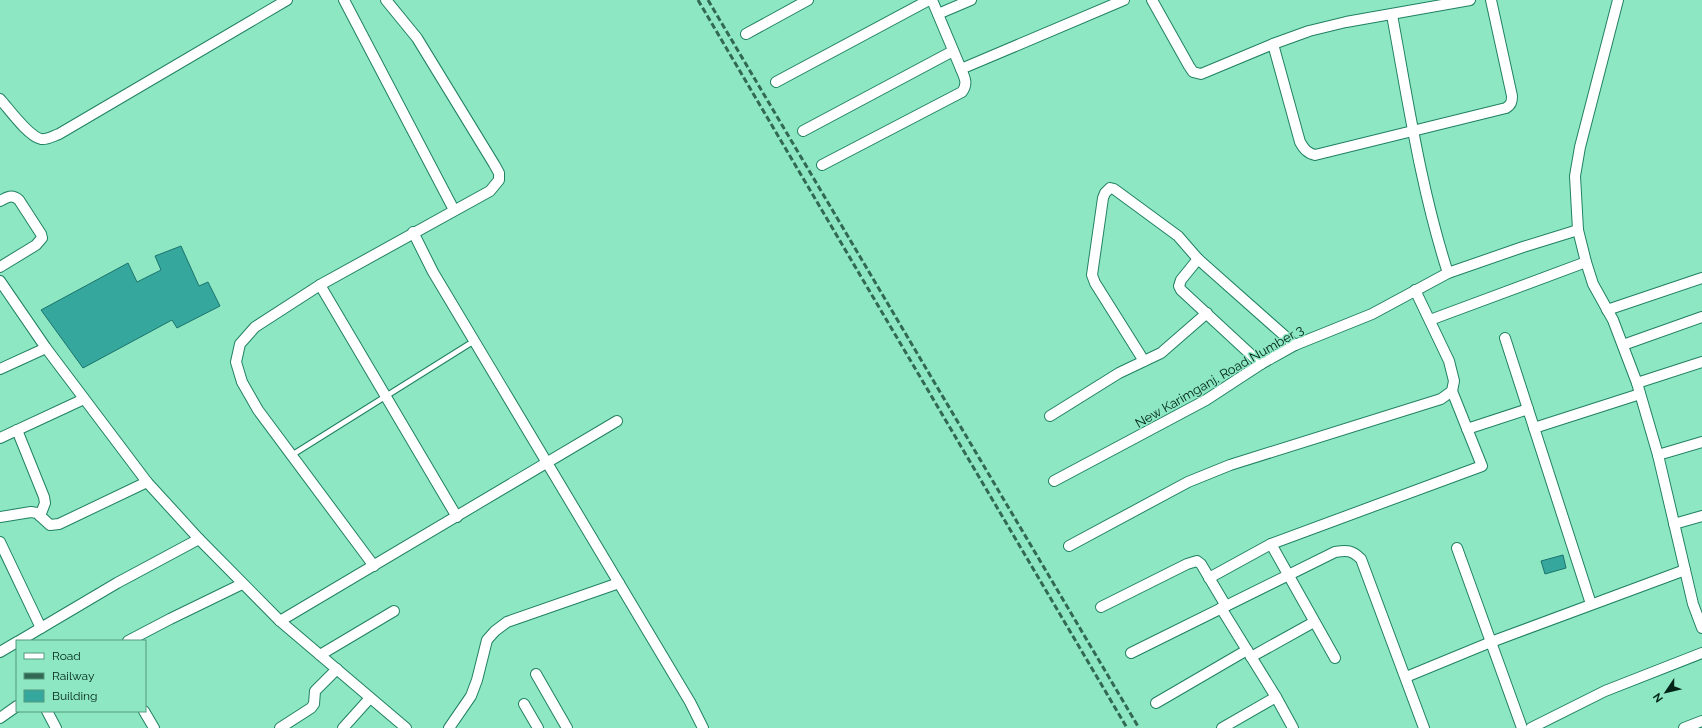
<svg xmlns="http://www.w3.org/2000/svg" width="1702" height="728" viewBox="0 0 1702 728" font-family="Raleway,sans-serif">
<style>
.building{fill:#36a79d;stroke:#1b746c}
.lines{fill:none;stroke-linecap:round;stroke-linejoin:round}
.lane-casing{stroke:#208162;stroke-width:7}
.street-casing{stroke:#208162;stroke-width:12}
.lane{stroke:#fff;stroke-width:5}
.street{stroke:#fff;stroke-width:10}
.rail{stroke:#326954;stroke-width:3;stroke-dasharray:6 3;stroke-linecap:butt}
.labels{text-anchor:middle;stroke-width:3;stroke-linejoin:round;paint-order:stroke}
.street-label{font-size:13px;fill:#002417;stroke:#8de7c3}
</style>
<rect width="100%" height="100%" fill="#8de7c3"/>
<g class="building">
<path d="M181,246l18,40 9,-4 12,24 -43,22 -5,-8 -89,48 -42,-58 87,-47 9,19 24,-12 -6,-14z"/>
<path d="M1563,555l3,13 -21,6 -4,-13z"/>
</g>
<g class="lines">
<g class="lane-casing">
<path id="lane" d="M292,455l182,-114"/>
</g>
<g class="street-casing">
<g id="street">
<path d="M344,0l110,210"/>
<path d="M932,0l29,69"/>
<path d="M1152,0l37,66 4,6 8,2 72,-30 36,-13 37,-9 124,-22"/>
<path d="M1618,0l-38,147 -5,29 3,54 8,32 7,22 20,36 24,63 21,72 35,149 9,24"/>
<path d="M938,14l33,-14"/>
<path d="M1392,15c16,86 29,175 56,258"/>
<path d="M746,34l62,-34"/>
<path d="M1273,44l27,98c4,7 7,11 15,13l191,-47c5,-3 6,-6 6,-12l-21,-96"/>
<path d="M776,82l153,-82"/>
<path d="M0,99c9,10 28,37 41,40 6,1 12,-3 18,-5l228,-134"/>
<path d="M803,131l150,-80"/>
<path d="M822,165l140,-73c6,-8 3,-14 -1,-23l163,-69"/>
<path d="M0,201c7,-4 12,-7 19,-1l22,34 1,4 -6,7 -36,22"/>
<path d="M413,232l20,40 257,430 13,26"/>
<path d="M1198,259l-17,21 -2,6 2,4 80,74"/>
<path d="M0,281l46,67 101,134 52,57 81,82 126,107"/>
<path d="M320,285l137,232"/>
<path d="M1607,310l95,-32"/>
<path d="M1430,320l156,-58"/>
<path d="M1505,338l86,266"/>
<path d="M1623,345l79,-28"/>
<path d="M1144,361l-49,-78 -3,-8 11,-77 2,-5 5,-5 4,1 64,47 20,23 97,86"/>
<path d="M0,369l46,-21"/>
<path d="M1637,383l65,-21"/>
<path d="M1050,416l69,-43 42,-20 46,-40"/>
<path d="M1534,428l106,-34"/>
<path d="M1467,429l61,-20"/>
<path d="M17,430l27,67 1,6 -5,13"/>
<path d="M0,438l84,-39"/>
<path d="M1658,455l44,-13"/>
<path d="M1054,481l152,-81 55,-36 34,-19 77,-31 76,-41 75,-26 55,-17"/>
<path d="M0,517l31,-5 6,1 13,12 9,-1 88,-42"/>
<path d="M1674,524l28,-8"/>
<path d="M0,542l41,86"/>
<path d="M1271,544l64,114"/>
<path d="M1069,546l119,-64 42,-17 211,-66 11,-8 2,-10 -5,-20 -34,-71"/>
<path d="M1457,548l65,180"/>
<path d="M374,566l-116,-156 -16,-28 -6,-20 4,-18 15,-17 65,-42 170,-94 9,-11v-7l-5,-9 -77,-126 -31,-38"/>
<path d="M1209,578l62,-34 211,-78 -30,-75"/>
<path d="M1101,607l86,-43 10,-3 4,3 25,42"/>
<path d="M1221,608l55,89 17,31"/>
<path d="M280,621l337,-200"/>
<path d="M19,641l98,-58 82,-44"/>
<path d="M128,641l42,-22 72,-35"/>
<path d="M0,652l17,-10"/>
<path d="M1131,653l204,-101c12,-2 17,-2 26,7l63,169"/>
<path d="M320,655l74,-44"/>
<path d="M1251,657l63,-35"/>
<path d="M536,674l31,54"/>
<path d="M1406,677l85,-35 194,-72"/>
<path d="M1156,703l91,-53"/>
<path d="M524,704l14,24"/>
<path d="M47,711l9,17"/>
<path d="M144,711l10,17"/>
<path d="M0,718l17,-12"/>
<path d="M280,728l31,-20 3,-4 1,-13 22,-22"/>
<path d="M343,728l27,-30"/>
<path d="M449,728l22,-32 6,-16 10,-40 8,-9 12,-9 112,-39"/>
<path d="M1222,728l54,-31"/>
<path d="M1531,728l74,-37 97,-38"/>
<path d="M1684,728l18,-7"/>
</g>
</g>
<use href="#lane" class="lane"/>
<use href="#street" class="street"/>
<g class="rail">
<path d="M698,0l429,728"/>
<path d="M708,0l431,728"/>
</g>
</g>
<g class="labels">
<g class="street-label">
<text transform="translate(1219 376) rotate(-30)" y="5">New Karimganj, Road Number 3</text>
</g>
</g>
<rect x="16" y="640" width="130" height="72" fill="#8de7c3" stroke="#55997e"/>
<rect x="24" y="653" width="20" height="6" fill="#ffffff" stroke="#55997e"/>
<text x="52" y="660" font-size="12" fill="#002417">Road</text>
<rect x="24" y="673" width="20" height="6" fill="#326954" stroke="#55997e"/>
<text x="52" y="680" font-size="12" fill="#002417">Railway</text>
<rect x="24" y="690" width="20" height="12" fill="#36a79d" stroke="#55997e"/>
<text x="52" y="700" font-size="12" fill="#002417">Building</text>
<g transform="translate(1666 692) rotate(235)" stroke="#8de7c3" stroke-width="3" paint-order="stroke">
<path d="M0-3L7 15L0 10L-7 15Z" fill="#002417"/>
<text y="-6" font-size="11" font-weight="bold" text-anchor="middle" fill="#002417">N</text>
</g>
</svg>
